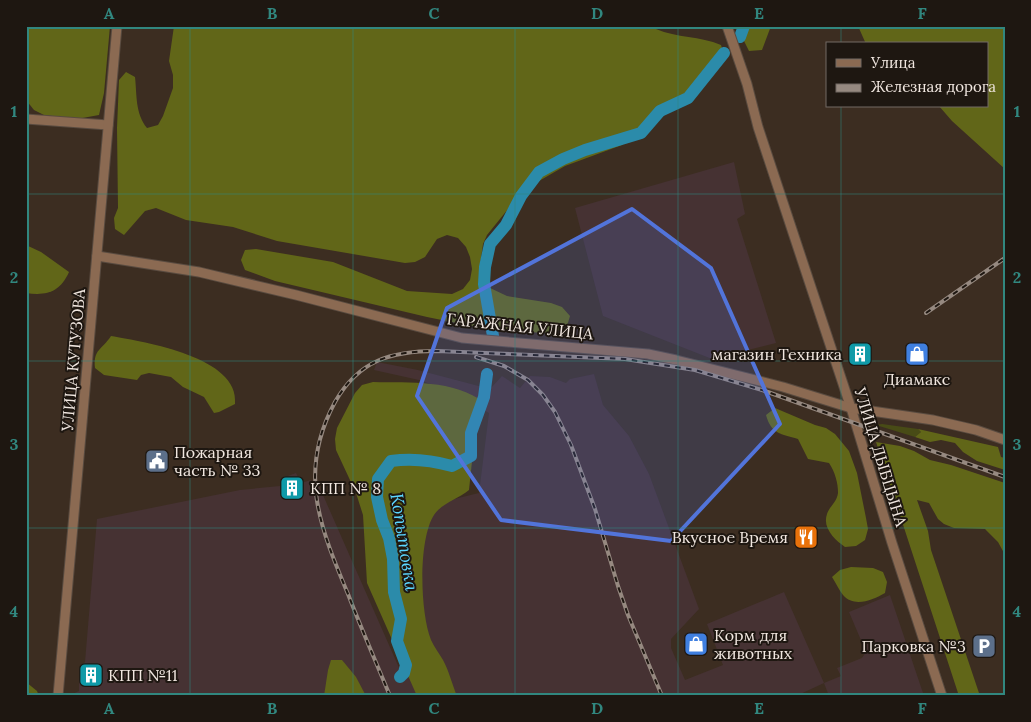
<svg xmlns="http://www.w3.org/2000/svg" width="1031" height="722" viewBox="0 0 1031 722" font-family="Lora,serif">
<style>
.industrial{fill:#463233}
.green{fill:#484b16}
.forest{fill:#616618}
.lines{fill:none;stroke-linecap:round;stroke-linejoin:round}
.river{stroke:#2b8baa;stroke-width:12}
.minor-casing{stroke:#594b40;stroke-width:11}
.minor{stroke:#8b6a52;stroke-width:9}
.rail-casing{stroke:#968980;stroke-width:4}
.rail{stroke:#1e1711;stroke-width:2;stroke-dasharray:5.5;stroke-linecap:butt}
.marked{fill:#5274da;fill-opacity:0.2;stroke:#5274da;stroke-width:4;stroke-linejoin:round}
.grid{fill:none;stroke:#31877f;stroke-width:1;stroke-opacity:0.55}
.labels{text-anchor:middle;stroke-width:4;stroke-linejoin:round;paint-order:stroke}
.street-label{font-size:16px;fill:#f1e7e0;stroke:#1e1711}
.poi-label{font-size:16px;fill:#f1e7e0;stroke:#1e1711;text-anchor:start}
.water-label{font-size:18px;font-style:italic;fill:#5bd5ff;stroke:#1e1711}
.neatline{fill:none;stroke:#31877f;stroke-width:2}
.grid-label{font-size:16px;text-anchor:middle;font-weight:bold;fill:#31877f}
</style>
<rect width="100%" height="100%" fill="#3c2d21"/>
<g class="industrial">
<path d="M734,162l11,52 -8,5 39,124 -64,16 -109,-43 -28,-108z"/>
<path d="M377,362l41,8 72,19 12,-13 18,12 10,-12 20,1 16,6 4,-4 24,-5 9,31 26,31 20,38 50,135 -28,30v9l14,32 38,-15 -16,-41 77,-32 40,91 17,-7 -4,-8 25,-10 4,-6 -17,-40 41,-17 34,101h-95l-5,-13 -28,13h-728l11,-5v-22l6,-7 12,-143 143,-29 40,-4 7,-4 -2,-5 11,-4 5,10 10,-3 1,6h7l81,184 9,-160 70,-17 10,-80 -44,-24 -26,-9 -45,-10z"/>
</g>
<path class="green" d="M882,424l36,5 3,3 -6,5 -39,-12z"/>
<g class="forest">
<path d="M26,26h84l-6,67 -5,22 -22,4 -33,-4 -10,-5 -8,-10z"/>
<path d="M174,26h482v3c21,9 44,7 65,16l3,10 -4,10 -60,54 -38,26 -57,21 -45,26 -12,17 -21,26 -4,9 -3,22 2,11 6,10 19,9 44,7 11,4 8,9 -3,10 -10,5 -11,2 -55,-3 -64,-13 -152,-36 -30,-11 -4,-10 4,-10 11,-1 77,13 74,29 45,3 11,-5 7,-9 2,-11 -2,-12 -4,-10 -8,-9 -11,-3 -10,4 -12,18 -10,5 -10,1 -128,-22 -44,-14 -47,-7 -30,-12 -11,3 -21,24 -9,-6 -1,-11 4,-10 -1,-80 2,-48 7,-8 9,5c2,18 0,36 12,51l11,-3 5,-9 10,-28v-13l-4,-14z"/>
<path d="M740,26h31l-9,24 -13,1 -7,-14z"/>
<path d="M858,26h147v143l-53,-48 -13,-15h48v-62h-121z"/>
<path d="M26,245l15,7 28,20c-9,20 -22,24 -43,21z"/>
<path d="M111,336c34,6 129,21 124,68l-16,8 -5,1 -10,-16 -21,-10 -12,-10 -22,-4 -8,2 -4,5 -33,-5 -9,-7c-2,-19 7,-18 16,-32z"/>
<path d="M373,382c37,1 80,-3 112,21l-10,30 -6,57c-11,9 -27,13 -35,25 -16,25 -14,97 -3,125 3,7 8,13 12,20 6,11 9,24 14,36h-40l-50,-113 -4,-68 -7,-22 -20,-43 -1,-11 2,-11 18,-35 7,-8z"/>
<path d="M775,408l40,17 11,3 9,6 14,17 8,22 9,45 2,11 -3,11 -9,6 -11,1c-10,-7 -23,-19 -18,-33 2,-7 10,-12 11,-21 0,-10 -3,-21 -9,-30l-21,-4 -10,-20c-17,-5 -27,-5 -32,-24z"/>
<path d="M918,429l80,18 3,10 4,1v12l-28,-9 -14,-9 -8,-9 -14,-3 -11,2 -15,-5 6,-5z"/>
<path d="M876,442l24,4 14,5 16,9 21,5 54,18 -1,70 -6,-11 -13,-13 -31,-1 -10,-4 -6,-5 -9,-16 -12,-3 11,31 3,19 49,146h-21z"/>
<path d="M851,567l22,1 10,4 4,10 -2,11c-12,7 -31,15 -42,2 -4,-5 -7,-12 -11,-18l8,-7z"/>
<path d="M331,660h11l14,17 10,19h-42l4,-26z"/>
<path d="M26,682l11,9 2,5h-13z"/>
</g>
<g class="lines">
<g class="river">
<path d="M740,37l4,-11"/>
<path d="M493,336l-9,-52 1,-17 5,-23 16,-19 15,-29 18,-24 24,-13 22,-9 56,-17 19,-22 28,-13 36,-45"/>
<path d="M400,677l4,-4 2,-8 -9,-24 4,-22 -7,-27 -1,-33 -4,-21 -7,-18 -5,-23 1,-18 13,-18c21,-3 40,-1 61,5l19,-10v-23l13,-36 3,-23"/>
</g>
<g class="minor-casing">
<g id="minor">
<path d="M727,26l20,58 11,43 93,281 41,135 50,153"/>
<path d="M26,119l82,6"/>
<path d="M97,256l102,16 97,23 166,43 186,16 28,6 107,27 68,21 82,12 43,10 29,10"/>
<path d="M58,696l59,-670"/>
</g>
</g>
<use href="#minor" class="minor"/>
<g class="rail-casing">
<g id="rail">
<path d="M926,313l79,-55"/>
<path d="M476,357l28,9 24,14 15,15 12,17 16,33 24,64 23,77 10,29 34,81"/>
<path d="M390,696c-14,-34 -29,-68 -42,-102 -28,-67 -51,-122 -13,-192 24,-42 56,-51 102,-51l188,8 70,11 70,21 240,86"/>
</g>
</g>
<use href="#rail" class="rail"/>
</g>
<path class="marked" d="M632,209l79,59 69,156 -109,117 -170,-21 -84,-124 30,-88z"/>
<path class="grid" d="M190,26v670M353,26v670M515,26v670M678,26v670M841,26v18M841,106v590M26,194h979M26,361h979M26,528h979"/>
<defs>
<g id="building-square" transform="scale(1.25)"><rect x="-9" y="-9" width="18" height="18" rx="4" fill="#0f9aa8" stroke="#1e1711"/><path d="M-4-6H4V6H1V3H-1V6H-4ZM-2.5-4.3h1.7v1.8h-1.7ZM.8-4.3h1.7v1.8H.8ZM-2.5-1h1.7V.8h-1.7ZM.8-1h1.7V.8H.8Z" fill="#fff"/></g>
<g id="shop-square" transform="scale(1.25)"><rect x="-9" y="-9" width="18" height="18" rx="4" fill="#3f7fe0" stroke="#1e1711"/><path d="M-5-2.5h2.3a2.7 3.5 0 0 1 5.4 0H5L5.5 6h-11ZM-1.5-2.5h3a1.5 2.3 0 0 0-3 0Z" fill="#fff"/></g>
<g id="civic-square" transform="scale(1.25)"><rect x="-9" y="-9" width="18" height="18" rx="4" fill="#5c6f8a" stroke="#1e1711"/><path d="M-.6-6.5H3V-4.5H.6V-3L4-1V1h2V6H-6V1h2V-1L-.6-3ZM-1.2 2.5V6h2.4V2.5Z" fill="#fff"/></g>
<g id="restaurant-square" transform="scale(1.25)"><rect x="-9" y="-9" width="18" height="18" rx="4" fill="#e8710a" stroke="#1e1711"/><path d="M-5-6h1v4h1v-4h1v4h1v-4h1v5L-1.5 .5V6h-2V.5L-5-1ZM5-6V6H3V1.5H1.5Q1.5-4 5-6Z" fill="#fff"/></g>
<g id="parking-square" transform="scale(1.25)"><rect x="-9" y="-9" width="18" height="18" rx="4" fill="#5c6f8a" stroke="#1e1711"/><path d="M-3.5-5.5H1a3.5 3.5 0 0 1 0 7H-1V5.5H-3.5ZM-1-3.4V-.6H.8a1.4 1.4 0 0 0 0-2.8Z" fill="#fff"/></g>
</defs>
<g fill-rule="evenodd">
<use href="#building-square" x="860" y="354"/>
<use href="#shop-square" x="917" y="354"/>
<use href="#civic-square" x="157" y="461"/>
<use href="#building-square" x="292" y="488"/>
<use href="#restaurant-square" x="806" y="537"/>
<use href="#shop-square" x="696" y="644"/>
<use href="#parking-square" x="984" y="646"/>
<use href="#building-square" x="91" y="675"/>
</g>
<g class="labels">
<g class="street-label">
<text transform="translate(520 326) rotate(6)" y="6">ГАРАЖНАЯ УЛИЦА</text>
<text transform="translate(73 360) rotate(-85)" y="6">УЛИЦА КУТУЗОВА</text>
<text transform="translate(881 457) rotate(73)" y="6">УЛИЦА ДЫБЦЫНА</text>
</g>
<g class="poi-label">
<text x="842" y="360" text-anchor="end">магазин Техника</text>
<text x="917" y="385" text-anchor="middle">Диамакс</text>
<text x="174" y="458">Пожарная<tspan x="174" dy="18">часть № 33</tspan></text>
<text x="310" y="494">КПП № 8</text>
<text x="788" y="543" text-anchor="end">Вкусное Время</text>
<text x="714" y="641">Корм для<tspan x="714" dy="18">животных</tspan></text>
<text x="966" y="652" text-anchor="end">Парковка №3</text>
<text x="108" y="681">КПП №11</text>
</g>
<g class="water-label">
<text transform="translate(404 542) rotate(81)" y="6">Копытовка</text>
</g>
</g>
<rect width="1031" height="722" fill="none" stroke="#1e1711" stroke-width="55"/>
<rect x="826" y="42" width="162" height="65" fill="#1e1711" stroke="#726a64"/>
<rect x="836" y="59" width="25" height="8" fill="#8b6a52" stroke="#726a64"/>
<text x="871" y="68" font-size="15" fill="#f1e7e0">Улица</text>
<rect x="836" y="84" width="25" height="8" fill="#968980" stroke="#726a64"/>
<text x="871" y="92" font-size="15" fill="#f1e7e0">Железная дорога</text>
<rect x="28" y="28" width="976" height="666" class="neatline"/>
<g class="grid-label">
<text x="109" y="19">A</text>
<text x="272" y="19">B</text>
<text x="434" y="19">C</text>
<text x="597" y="19">D</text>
<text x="759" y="19">E</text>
<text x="922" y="19">F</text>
<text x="14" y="117">1</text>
<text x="1017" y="117">1</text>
<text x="14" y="283">2</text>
<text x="1017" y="283">2</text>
<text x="14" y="450">3</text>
<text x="1017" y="450">3</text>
<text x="14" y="617">4</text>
<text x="1017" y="617">4</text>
<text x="109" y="714">A</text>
<text x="272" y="714">B</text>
<text x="434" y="714">C</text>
<text x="597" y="714">D</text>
<text x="759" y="714">E</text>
<text x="922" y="714">F</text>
</g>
</svg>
